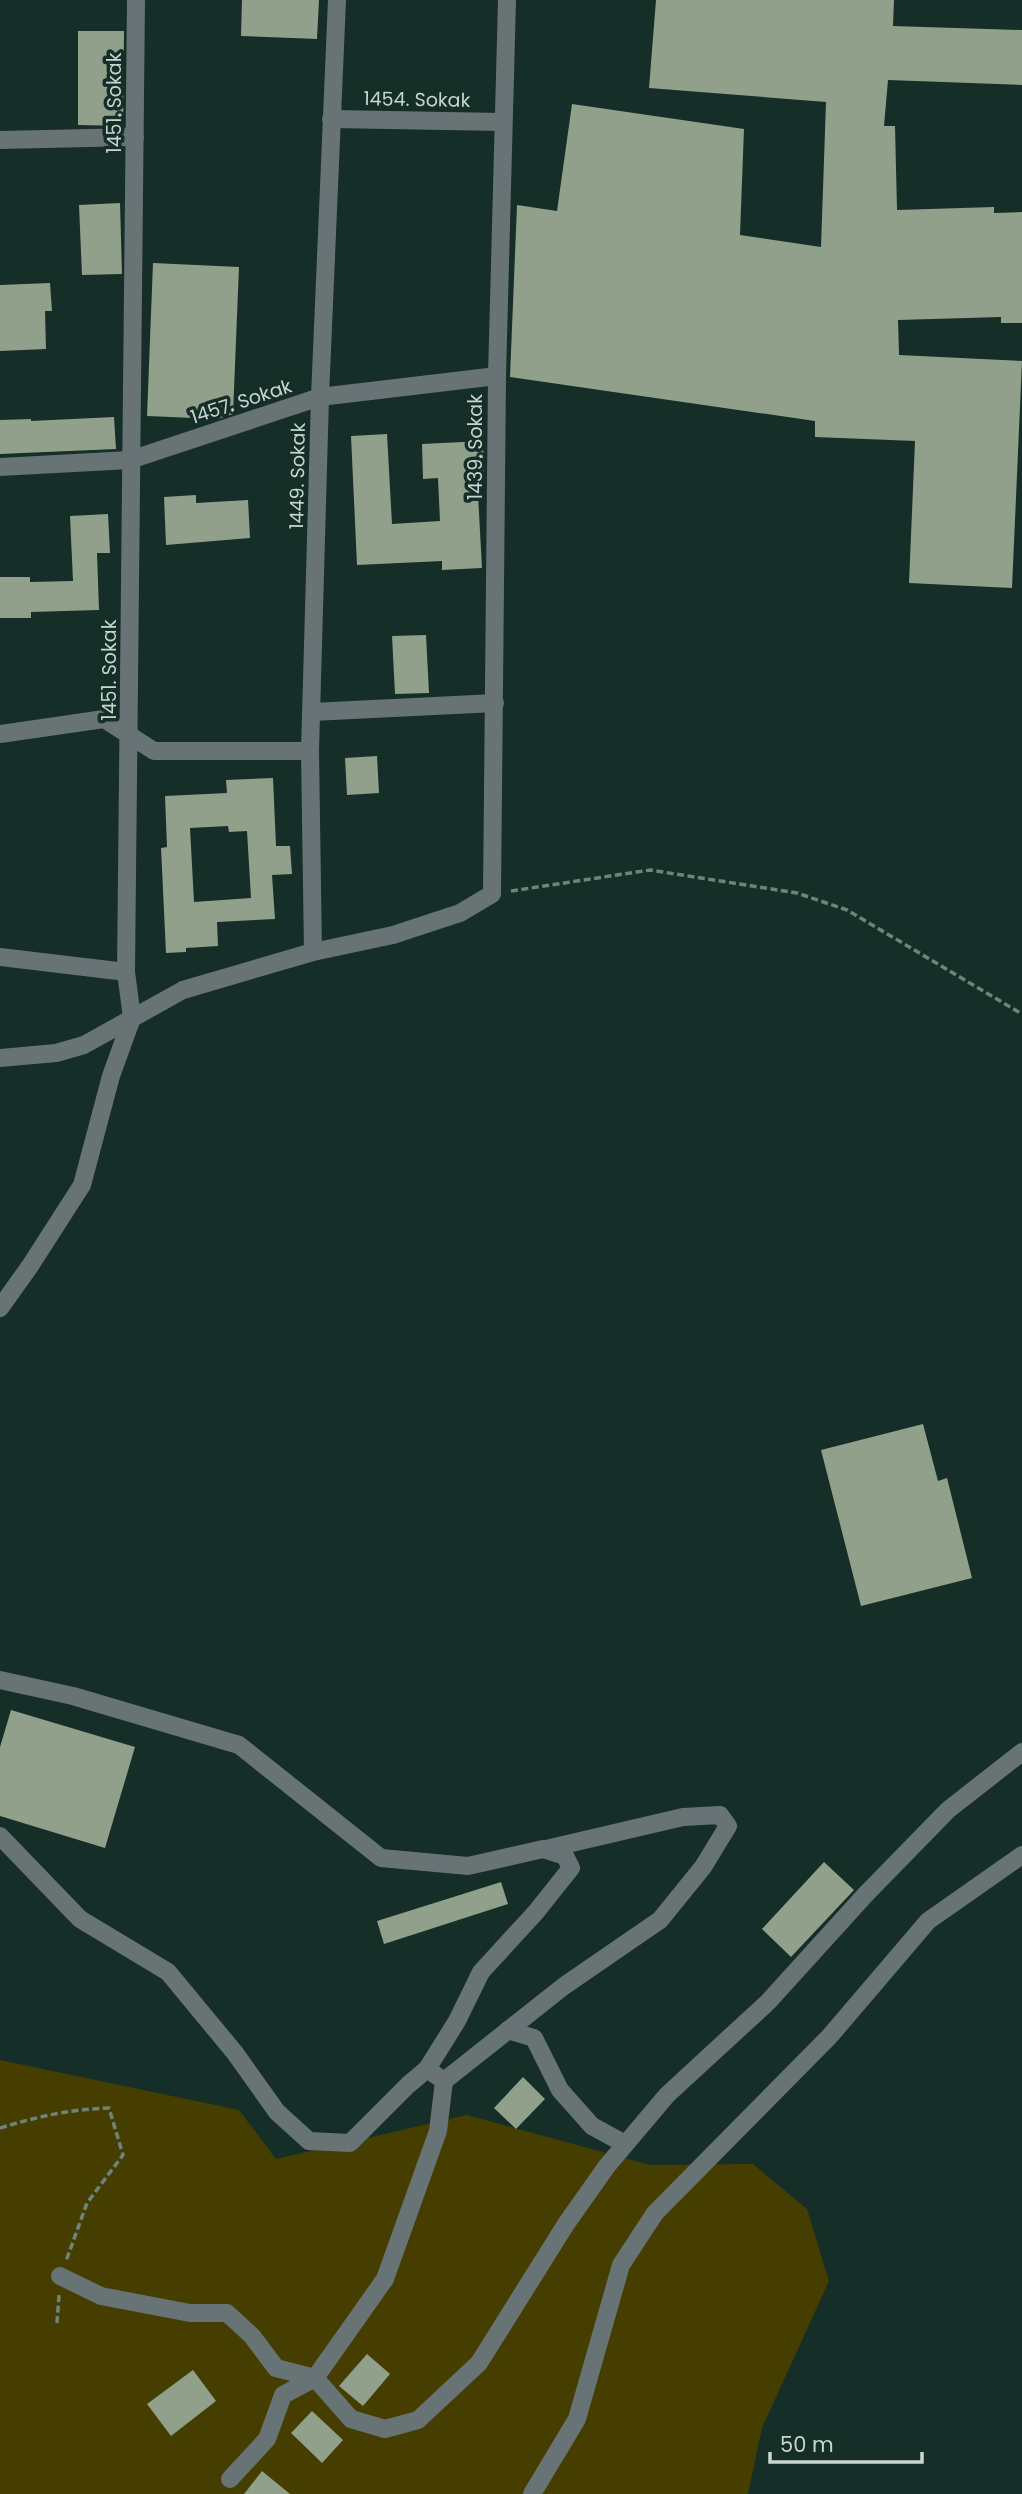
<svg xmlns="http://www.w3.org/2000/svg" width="1022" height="2494" viewBox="0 0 1022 2494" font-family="Poppins,sans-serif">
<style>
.green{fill:#453e00}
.building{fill:#91a08b;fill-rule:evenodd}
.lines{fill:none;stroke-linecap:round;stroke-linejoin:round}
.path{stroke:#6f837d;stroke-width:3.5;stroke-dasharray:7 3.5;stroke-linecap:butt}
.minor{stroke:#677375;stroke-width:18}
.labels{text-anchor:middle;stroke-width:7;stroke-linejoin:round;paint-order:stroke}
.street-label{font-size:19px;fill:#c8d6d1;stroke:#152e27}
</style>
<rect width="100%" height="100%" fill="#152e27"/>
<path class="green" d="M0,2060l239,50 37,49 191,-44 183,50 103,-1 54,45 22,72 -67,147 -14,66h-748z"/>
<g class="building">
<path d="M242,0h77l-2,39 -76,-3z"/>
<path d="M656,0h238l-1,26 129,4v55l-134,-5 -4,46h11l2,84 97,-3v6l28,-1v111h-21v-6l-103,3 1,35 123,6 -10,227 -103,-5 6,-142 -100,-4v-16l-305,-44 7,-172 40,6 15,-107 172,25 -4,106 81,12 5,-145 -177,-14z"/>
<path d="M78,31h46l-1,95 -45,-1z"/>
<path d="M120,203l2,71 -40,1 -3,-70z"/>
<path d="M153,263l86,4 -6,147 -15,5 -71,-3z"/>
<path d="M50,283l2,28h-7l1,38 -46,2v-66z"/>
<path d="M114,417l2,32 -116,5v-34l31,-1v2z"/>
<path d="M387,434l5,90 48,-3 -2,-43 -15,1 -1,-35 61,-3 1,35h-7l5,92 -40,2v-9l-85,4 -6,-129z"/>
<path d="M196,495v8l52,-3 2,38 -84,7 -2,-48z"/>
<path d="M108,514l2,39h-13l2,57 -68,2v6h-31v-41h30v5l43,-1 -3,-65z"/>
<path d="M426,635l3,58 -34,1 -3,-58z"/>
<path d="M377,756l2,37 -32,2 -2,-37z"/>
<path d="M273,778l3,68h14l2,28 -20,1 3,44 -58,3 1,24 -32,2v4l-20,1 -5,-105 6,-1 -2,-51 62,-3 -1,-13zM228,826l1,6 18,-1 4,67 -57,4 -4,-74z"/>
<path d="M923,1424l15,57 9,-3 25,100 -111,28 -40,-156z"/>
<path d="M11,1710l124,37 -30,101 -105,-32v-69z"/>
<path d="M824,1862l30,28 -63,67 -29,-28z"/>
<path d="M501,1882l7,22 -124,40 -7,-23z"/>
<path d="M523,2077l22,22 -29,30 -22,-21z"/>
<path d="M367,2354l23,20 -27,32 -24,-20z"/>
<path d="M193,2370l23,31 -45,35 -24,-32z"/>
<path d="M312,2411l31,29 -21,23 -31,-30z"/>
<path d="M262,2471l28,23h-46z"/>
</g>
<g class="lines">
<g class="path">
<path d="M511,891l139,-21 147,23 50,17 175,104"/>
<path d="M0,2128c36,-11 71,-19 109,-20l14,47 -36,48 -21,58"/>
<path d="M57,2323l2,-28"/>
</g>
<g class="minor">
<path d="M331,119l172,3"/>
<path d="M0,140l135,-3"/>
<path d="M0,467l130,-7 190,-63 177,-21"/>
<path d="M312,712l183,-9"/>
<path d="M0,734l104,-15 50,32h156"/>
<path d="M313,952l-3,-201 10,-354 17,-397"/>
<path d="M0,957l126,15"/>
<path d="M0,1058l56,-5 28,-8 99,-55 130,-38 80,-17 67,-22 32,-19 5,-518 10,-376"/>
<path d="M0,1308l30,-42 52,-81 29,-109 21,-58 -6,-46 10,-972"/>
<path d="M0,1680l73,16 166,49 142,113 87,8 75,-17 22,7 6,12 -35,44 -55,60 -24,49 -30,48 -19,16 -58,58 -41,-2 -32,-29 -42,-59 -67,-81 -88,-53 -80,-83"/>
<path d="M508,2030l26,8 26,52 32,36 33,18"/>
<path d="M444,2081l120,-95 96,-66 43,-53 25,-41 -8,-11 -37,2 -137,32"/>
<path d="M60,2276l41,20 89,17h37l25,23 24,32 39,10 70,-99 53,-148 6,-50 -17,-12"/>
<path d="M230,2479l37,-40 16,-44 32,-17 36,41 34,10 33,-9 61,-57 87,-139 41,-58 60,-71 101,-93 98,-108 82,-84 74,-58"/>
<path d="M532,2494l45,-75 44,-154 34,-52 174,-176 99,-116 94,-66"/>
</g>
</g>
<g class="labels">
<g class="street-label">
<text transform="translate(417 99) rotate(1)" y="7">1454. Sokak</text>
<text transform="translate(114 103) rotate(-90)" y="7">1451. Sokak</text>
<text transform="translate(241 401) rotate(-18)" y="7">1457. Sokak</text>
<text transform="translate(475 447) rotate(-90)" y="7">1439. Sokak</text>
<text transform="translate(297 476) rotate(-89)" y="7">1449. Sokak</text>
<text transform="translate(109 670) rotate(-90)" y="7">1451. Sokak</text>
</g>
</g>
<path d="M770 2452v10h152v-10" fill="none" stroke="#c8d6d1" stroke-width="3.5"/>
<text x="780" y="2452" font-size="21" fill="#c8d6d1" stroke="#152e27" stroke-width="5" paint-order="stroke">50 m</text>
</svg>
